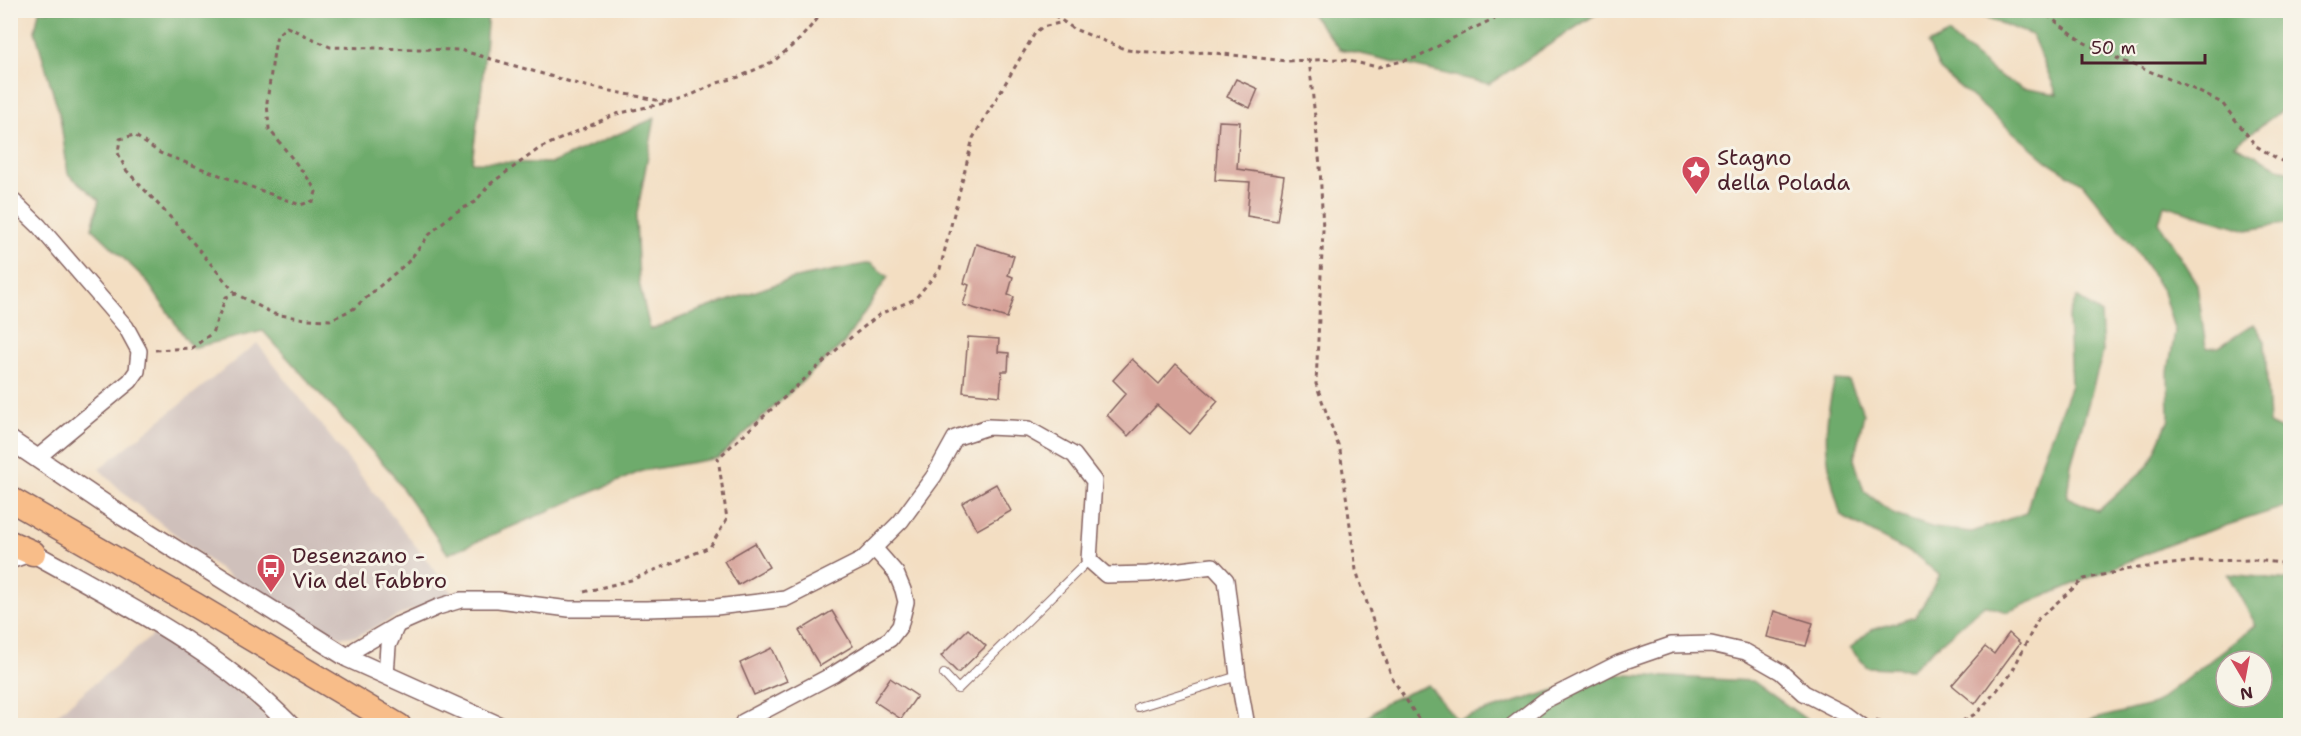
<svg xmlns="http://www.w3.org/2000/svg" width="2301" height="736" viewBox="0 0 2301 736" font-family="'Shantell Sans',sans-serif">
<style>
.industrial{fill:#cfc0bb}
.forest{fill:#6eab6c;stroke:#5c654c;stroke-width:1.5;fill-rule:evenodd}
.building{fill:#d5a097}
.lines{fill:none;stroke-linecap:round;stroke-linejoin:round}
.service-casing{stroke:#856260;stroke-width:10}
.minor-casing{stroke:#856260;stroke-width:18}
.tertiary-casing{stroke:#856260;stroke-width:21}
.trunk-casing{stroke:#856260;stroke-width:27}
.path{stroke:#856260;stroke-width:3;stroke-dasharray:4.5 4.5;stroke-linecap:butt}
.service{stroke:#fff;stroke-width:8}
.minor{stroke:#fff;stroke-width:15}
.tertiary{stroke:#fff;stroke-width:18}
.trunk{stroke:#f8bd89;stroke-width:24}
.labels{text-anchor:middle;stroke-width:6;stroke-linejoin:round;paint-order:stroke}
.poi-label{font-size:22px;fill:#4a1f2b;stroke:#f7f3e8;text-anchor:start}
</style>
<rect width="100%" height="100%" fill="#f7f3e8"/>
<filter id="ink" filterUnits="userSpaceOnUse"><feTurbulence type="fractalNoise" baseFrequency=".0167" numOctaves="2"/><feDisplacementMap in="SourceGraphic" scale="12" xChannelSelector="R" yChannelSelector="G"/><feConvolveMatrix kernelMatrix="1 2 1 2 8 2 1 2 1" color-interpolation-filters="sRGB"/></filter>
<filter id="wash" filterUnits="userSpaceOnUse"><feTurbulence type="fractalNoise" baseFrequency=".008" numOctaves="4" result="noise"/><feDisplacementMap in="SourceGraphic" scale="24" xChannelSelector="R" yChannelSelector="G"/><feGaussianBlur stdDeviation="1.35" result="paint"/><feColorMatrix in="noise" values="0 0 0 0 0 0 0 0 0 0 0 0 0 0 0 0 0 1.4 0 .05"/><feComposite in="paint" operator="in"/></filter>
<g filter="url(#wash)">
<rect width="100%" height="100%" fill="#f3dec2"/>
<g class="industrial">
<path d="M257,343l197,252 -48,17 -49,24 -15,1 -62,-21 -149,-116 -32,-31z"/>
<path d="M153,635l47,27 52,41 22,22h-230z"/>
</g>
<g class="forest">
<path d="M39,11h449l-6,75 -10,76 80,1 103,-45 -19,101 3,63 11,48 45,-18 96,-33 79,-16 18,14 -44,66 -126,115 -76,13 -194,83 -58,-83 -127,-140 -71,17 -46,-68 -54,-52 7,-28 -31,-26 -8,-57 -25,-86z"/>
<path d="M1309,11h292l-112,73 -149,-35z"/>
<path d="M1967,11h323v93l-55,41 55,28v50l-43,7 -83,-25 -5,18 38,61 9,64 13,-1 35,-23 11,17 4,83 21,10v71l-115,37 -168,70 -23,-7 -73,64 -44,-2 -17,-19 21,-18 44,-13 13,-20 11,-22 -21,-18 -77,-41c-15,-52 -21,-83 -6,-136l14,1 15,33 -10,45 10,32 31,24 39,13 38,4 54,-19 11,-40 34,-88 -3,-68 9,-20 24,17 2,38 -32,112 -4,33 31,14 51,-46 20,-46 -1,-48 7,-39 -12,-40 -29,-45 -52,-64 -35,-22 -107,-91 -12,-26 20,-10 47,39 26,15 36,6 -25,-59z"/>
<path d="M2227,574l63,6v138l-13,8 -198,-1v-2l75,-19 102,-79zM2226,661h36v36h-36z"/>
<path d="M1607,674l146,7 61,44 -457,1 29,-24 42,-17 29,35z"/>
</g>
<g id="blocks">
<g class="building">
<path d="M1236,79l22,10 -8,19 -23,-11z"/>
<path d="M1219,121l21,1 -3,47 47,7 -7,45 -30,-5 3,-34 -35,-2z"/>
<path d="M976,244l38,12 -6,19 5,2 -5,18 6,2 -7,21 -44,-13 6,-20 -5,-2z"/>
<path d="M968,337l31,2 -1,13 11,1 -1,18h-6l-2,25 -37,-4z"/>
<path d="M1132,359l27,25 17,-20 42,37 -28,33 -33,-29 -29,31 -21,-21 19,-22 -13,-13z"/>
<path d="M996,484l15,27 -34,19 -15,-27z"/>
<path d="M755,543l14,24 -31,18 -14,-24z"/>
<path d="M832,611l21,35 -33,20 -21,-35z"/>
<path d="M1774,611l39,12 -7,23 -39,-9z"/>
<path d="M968,629l18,17 -28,27 -17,-17z"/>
<path d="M2009,633l11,10 -45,61 -23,-19 33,-38 9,7z"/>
<path d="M772,648l15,33 -33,14 -14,-32z"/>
<path d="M890,678l27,18 -16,23 -27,-18z"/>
</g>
</g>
</g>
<g filter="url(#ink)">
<use href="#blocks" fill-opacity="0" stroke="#856260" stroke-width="1.5"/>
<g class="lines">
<g class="service-casing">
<g id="service">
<path d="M944,674l14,15 131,-129"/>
<path d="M1138,707l100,-31"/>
</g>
</g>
<g class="minor-casing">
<g id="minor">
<path d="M10,198l29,28 87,101 13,24 -2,20 -7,10 -93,77"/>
<path d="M10,561l23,-8"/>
<path d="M348,658l8,-9 41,-24 41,-18 23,-7h37l71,9h77l70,-2 69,-8 77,-39 39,-39 33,-45 21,-38 33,-11 40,2 46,26 20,26 -5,79 17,15 42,-1 65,-8 13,14 12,96 9,50"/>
<path d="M386,676l2,-30 9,-21"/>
<path d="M743,722l91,-48 56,-35 10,-13 6,-24 -3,-12 -7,-17 -22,-25"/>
<path d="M1512,726l32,-25 75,-38 52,-18 40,-1 35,8 35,20 23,21 43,22 15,11"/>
</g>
</g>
<g class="tertiary-casing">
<g id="tertiary">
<path d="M10,440l114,77 224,141 151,68"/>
<path d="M33,553c90,50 186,98 258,173"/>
</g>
</g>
<g class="trunk-casing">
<g id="trunk">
<path d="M10,499l185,106 204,121"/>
<path d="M10,543l23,10"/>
</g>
</g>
<g class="path">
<path d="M1047,10l27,19 53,21 43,4 36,-2 80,9 53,-2 39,8 41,-10 28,-16 65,-31"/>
<path d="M2040,10l45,33 38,18 62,24 37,18 34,43 34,20"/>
<path d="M1309,59l11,107 3,64 -7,154 24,66 16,120 36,108 31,48"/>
<path d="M236,294l-51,-61 -59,-63 -8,-17 2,-14 14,-4 26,18 140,52 13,-4 3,-9 -6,-11 -41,-52 -2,-27 7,-51 3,-16 10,-8 43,20 130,3 121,35 85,17"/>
<path d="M155,350l37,-2 20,-15 14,-36 10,-3 38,20 32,5 24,1 23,-11 55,-47 21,-27 23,-21 23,-12 15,-18 50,-36 76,-34 67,-15 34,-16 22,-6 35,-16 25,-21 26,-30"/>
<path d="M584,592l47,-12 79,-33 17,-28 -9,-61 126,-115 36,-29 35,-15 25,-30 33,-131 62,-105 7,-6 22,-5"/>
<path d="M1876,721l20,5"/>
<path d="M1946,726l21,-7 11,-7 33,-38 27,-55 46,-40 46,-10 67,-8 57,-1 36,4"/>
</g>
<use href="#service" class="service"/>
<use href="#minor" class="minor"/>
<use href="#tertiary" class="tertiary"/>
<use href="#trunk" class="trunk"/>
</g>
</g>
<defs>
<g id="sight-pin" transform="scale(1.5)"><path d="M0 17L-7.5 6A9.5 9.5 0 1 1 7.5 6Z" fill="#d1495b" stroke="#f7f3e8"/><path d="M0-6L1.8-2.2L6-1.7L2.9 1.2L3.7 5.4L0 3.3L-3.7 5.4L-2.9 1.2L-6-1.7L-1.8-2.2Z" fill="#fff"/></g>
<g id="bus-pin" transform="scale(1.5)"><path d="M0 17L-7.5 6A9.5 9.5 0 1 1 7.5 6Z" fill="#d1495b" stroke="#f7f3e8"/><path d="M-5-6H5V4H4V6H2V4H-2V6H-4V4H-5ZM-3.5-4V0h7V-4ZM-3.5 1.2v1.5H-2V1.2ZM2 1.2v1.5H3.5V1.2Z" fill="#fff"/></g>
</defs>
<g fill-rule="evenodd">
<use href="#sight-pin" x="1696" y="170"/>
<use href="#bus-pin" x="271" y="568"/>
</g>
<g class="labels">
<g class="poi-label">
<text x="1717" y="165">Stagno<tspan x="1717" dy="25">della Polada</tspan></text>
<text x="292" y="563">Desenzano -<tspan x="292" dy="25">Via del Fabbro</tspan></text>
</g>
</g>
<rect width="2301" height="736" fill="none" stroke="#f7f3e8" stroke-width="36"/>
<g transform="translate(2244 679) rotate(170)"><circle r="28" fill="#f7f3e8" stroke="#b29e9c" stroke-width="1.5"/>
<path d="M0-4.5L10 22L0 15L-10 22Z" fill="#d1495b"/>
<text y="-9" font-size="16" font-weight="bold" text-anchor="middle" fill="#4a1f2b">N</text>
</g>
<path d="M2082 54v9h123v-9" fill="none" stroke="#4a1f2b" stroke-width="3"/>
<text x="2091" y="54" font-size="18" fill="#4a1f2b" stroke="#f7f3e8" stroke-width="4.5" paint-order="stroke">50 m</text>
</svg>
